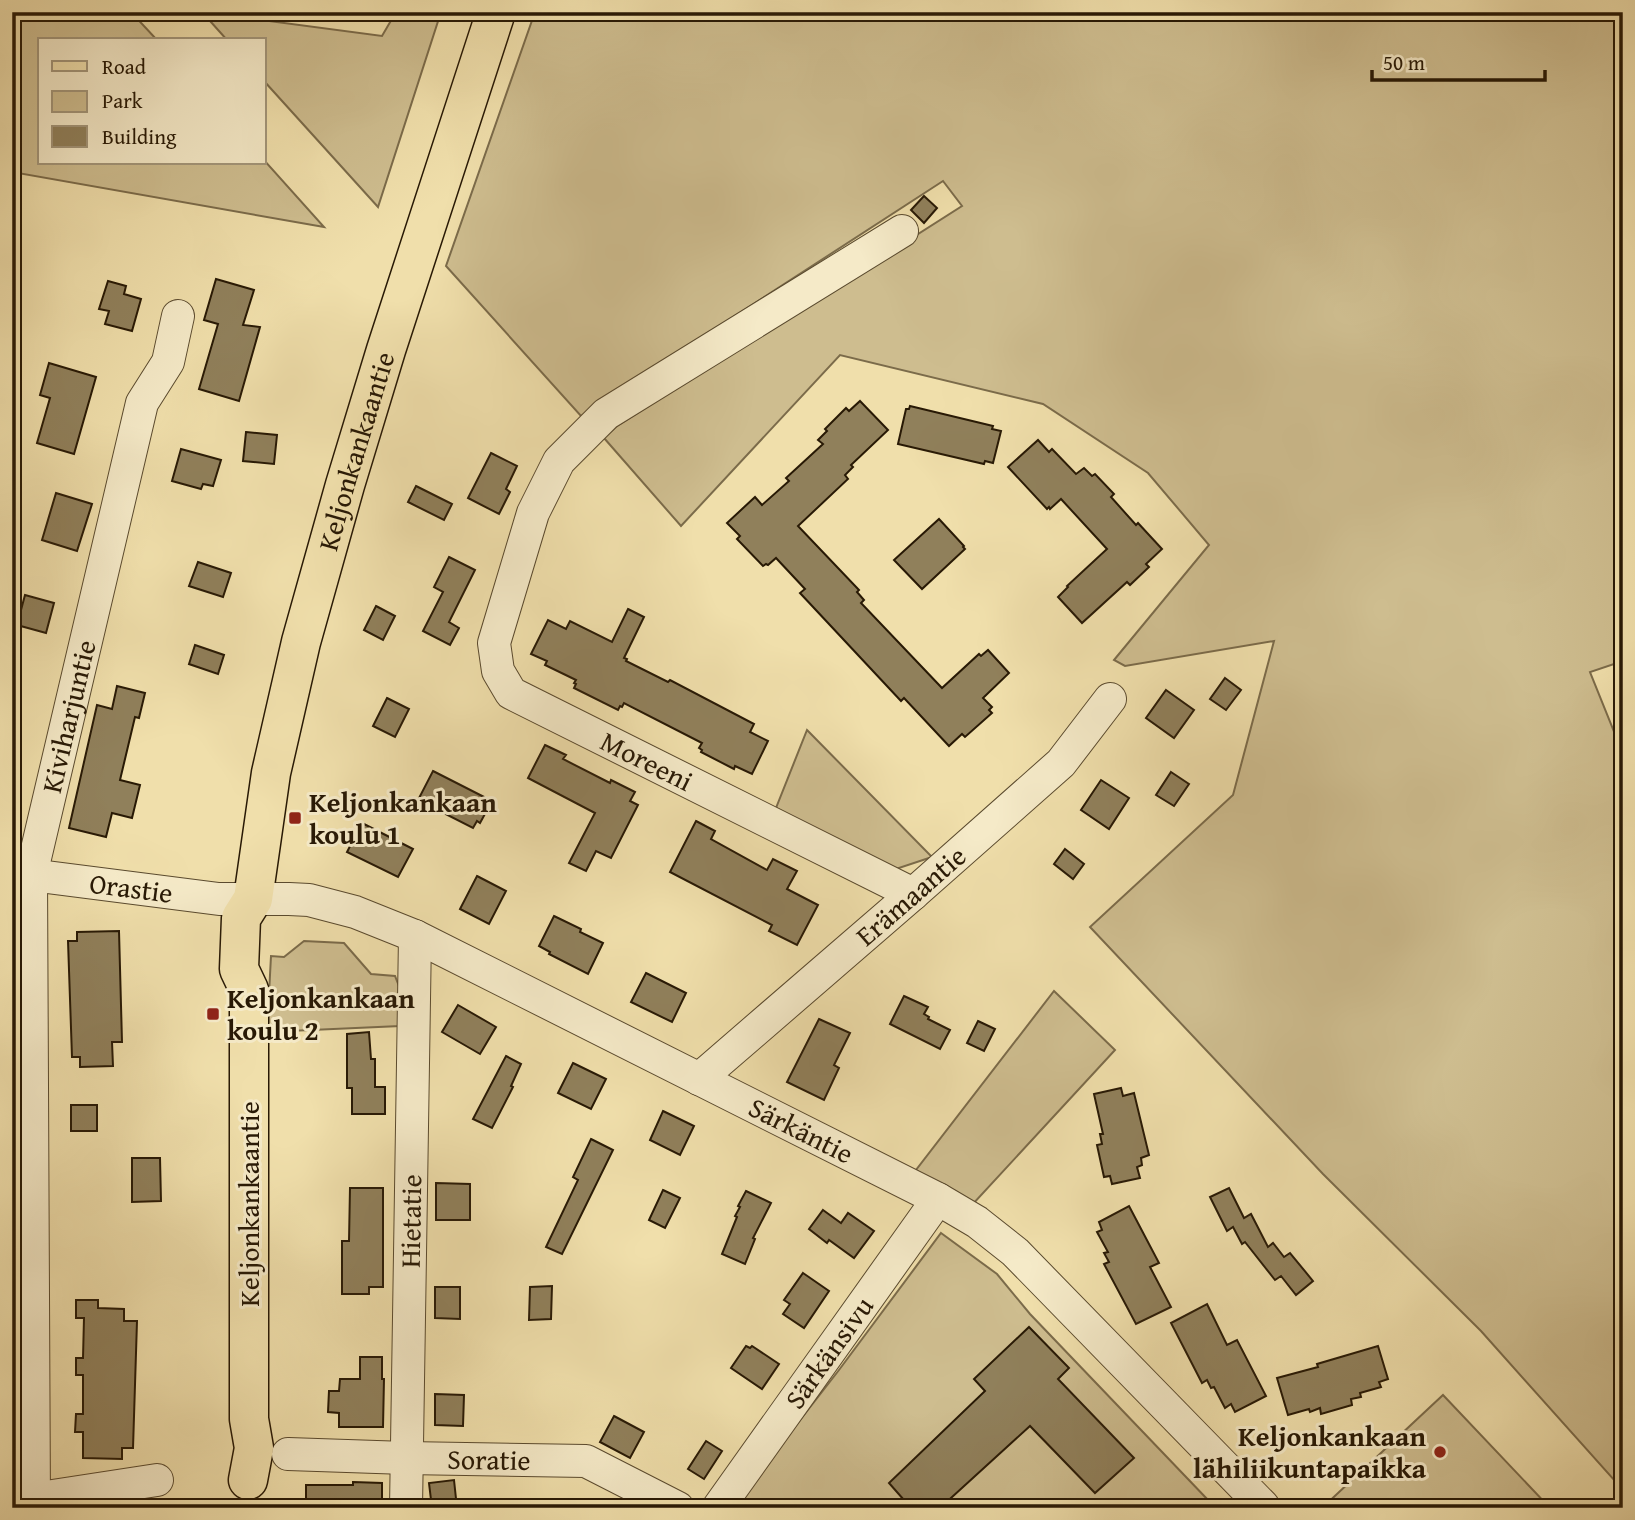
<svg xmlns="http://www.w3.org/2000/svg" width="1635" height="1520" viewBox="0 0 1635 1520" font-family="'Gentium Book Plus',serif">
<style>
.green{fill:#cebd8f;stroke:#7b6b4a;stroke-width:2}
.building{fill:#90805b;stroke:#281905;stroke-width:2}
.lines{fill:none;stroke-linecap:round;stroke-linejoin:round}
.minor-casing{stroke:#5a4a2e;stroke-width:34}
.major-casing{stroke:#281905;stroke-width:41}
.minor{stroke:#f5eac8;stroke-width:32}
.major{stroke:#f0dfab;stroke-width:38}
.poi-dot{fill:#8f2418;stroke:#f5eac8;stroke-width:2.5}
.labels{text-anchor:middle;stroke-width:6;stroke-linejoin:round;paint-order:stroke}
.street-label{font-size:28px;fill:#281905;stroke:#f5eac8}
.poi-label{font-size:28px;font-weight:bold;fill:#281905;stroke:#f5eac8;text-anchor:start}
</style>
<rect width="100%" height="100%" fill="#f0dfab"/>
<filter id="stains"><feTurbulence type="fractalNoise" baseFrequency=".00286" numOctaves="4"/><feColorMatrix values="0 0 0 0 .2 0 0 0 0 .09 0 0 0 0 .02 0 0 0 .5 -.17"/></filter>
<radialGradient id="worn" r=".72"><stop offset=".6" stop-color="#630" stop-opacity="0"/><stop offset="1" stop-color="#630" stop-opacity=".3"/></radialGradient>
<g class="green">
<path d="M12,12h119l26,28h-117v123h224v-3l60,67 -312,-55z"/>
<path d="M202,12l180,24 14,-24h45l-63,195 -114,-126v-41h-37z"/>
<path d="M535,12h1088v649l-33,11 33,82v736l-142,-159 -158,-157 -233,-247 143,-132 41,-154 -149,25 -11,-6 95,-115 -61,-72 -105,-69 -203,-49 -159,171 -77,-88 13,-12 345,-220 -19,-25 -362,235 -135,-150z"/>
<path d="M807,730l125,127 -42,14 -114,-63z"/>
<path d="M304,941l40,2 27,31 24,2 7,18 -2,32 -133,6 4,-76 13,1z"/>
<path d="M1054,991l61,59 -143,155 -56,-35z"/>
<path d="M941,1233l56,41 33,40 179,187 -8,7h-457l-7,-7 102,-131z"/>
<path d="M1443,1395l107,113h-228z"/>
</g>
<g class="building">
<path d="M924,196l13,12 -13,15 -13,-13z"/>
<path d="M216,279l38,11 -11,35 17,2 -21,74 -40,-12 19,-65 -14,-4z"/>
<path d="M108,281l18,5 -2,8 17,5 -9,32 -27,-7 4,-13 -10,-2z"/>
<path d="M49,363l47,14 -22,77 -37,-11 13,-45 -10,-3z"/>
<path d="M860,401l28,29 -37,35 2,2 -8,8 3,4 -50,47 61,64 -2,2 7,8 -3,3 81,85 37,-34 2,2 7,-6 21,23 -26,25 9,9 -3,3 3,3 -27,24 -3,-3 -13,12 -45,-48 -3,3 -101,-108 5,-4 -29,-31 -8,7 -2,-1 -3,2 -26,-27 3,-3 -13,-13 28,-26 7,8 27,-24 -3,-3 37,-34 -5,-4 9,-9 -2,-2 21,-21 3,3z"/>
<path d="M910,406l83,20 -1,3 9,2 -8,32 -8,-2 -1,3 -86,-20 8,-35h3z"/>
<path d="M246,432l31,3 -3,29 -31,-3z"/>
<path d="M1038,440l11,12 3,-3 24,25 8,-6 8,8 3,-2 19,20 -3,3 25,28 2,-2 24,26 -16,15 3,3 -19,18 -3,-3 -45,41 -24,-26 10,-10 -1,-1 40,-37 -46,-50 -11,10 -1,-2 -2,2 -39,-42z"/>
<path d="M181,449l40,11 -8,26 -10,-2 -2,5 -29,-8z"/>
<path d="M491,453l26,13 -11,23 4,3 -11,22 -31,-16z"/>
<path d="M416,486l36,18 -8,16 -36,-18z"/>
<path d="M56,493l36,11 -15,47 -35,-11z"/>
<path d="M939,519l25,27 -1,1 2,2 -43,40 -28,-29z"/>
<path d="M449,557l26,13 -26,52 10,6 -9,17 -27,-14 20,-39 -9,-5z"/>
<path d="M198,562l33,11 -8,24 -34,-11z"/>
<path d="M25,595l29,8 -8,30 -29,-8z"/>
<path d="M376,606l19,10 -12,24 -19,-10z"/>
<path d="M628,609l16,8 -20,41 3,1 -1,2 42,21 2,-2 84,44 -4,8 18,9 -16,33 -17,-8 -1,3 -33,-17 1,-2 -3,-2 3,-5 -78,-40 -2,4 -2,-1 -2,4 -44,-22 2,-4 -2,-1 2,-3 -31,-15 2,-4 -16,-7 17,-34 18,9 4,-8 42,21z"/>
<path d="M195,645l29,10 -6,19 -29,-10z"/>
<path d="M1225,678l16,12 -15,20 -16,-11z"/>
<path d="M117,686l28,7 -6,25 -4,-1 -15,63 20,5 -8,33 -20,-5 -6,24 -37,-9 28,-123 15,4z"/>
<path d="M1166,690l28,20 -20,28 -28,-20z"/>
<path d="M387,698l22,11 -14,28 -22,-11z"/>
<path d="M545,745l21,10 -3,4 47,24 1,-3 24,12 -5,9 8,4 -27,53 -15,-7 -10,20 -17,-8 26,-50 -67,-35z"/>
<path d="M433,771l59,30 -12,22 -3,-2 -4,7 -55,-28z"/>
<path d="M1171,772l18,12 -15,22 -18,-11z"/>
<path d="M1101,780l28,18 -20,31 -28,-19z"/>
<path d="M696,821l19,10 -4,8 56,31 6,-11 24,12 -10,18 31,16 -21,40 -28,-14 3,-6 -102,-53z"/>
<path d="M362,823l51,26 -15,28 -51,-25z"/>
<path d="M1065,849l19,15 -11,15 -19,-15z"/>
<path d="M477,876l29,15 -17,33 -29,-15z"/>
<path d="M554,916l27,13 -1,3 23,11 -15,31 -39,-20 1,-2 -11,-6z"/>
<path d="M119,931l3,111h-10l1,24 -33,1v-10h-8l-4,-116h9v-9z"/>
<path d="M646,973l40,20 -14,29 -41,-20z"/>
<path d="M904,996l24,11 -4,7 5,3 -1,2 22,11 -10,19 -50,-25z"/>
<path d="M458,1005l38,22 -16,27 -38,-22z"/>
<path d="M819,1019l31,14 -16,32 5,3 -15,32 -37,-18z"/>
<path d="M978,1021l17,8 -11,22 -17,-8z"/>
<path d="M369,1032l2,27h4v28h10v27h-33v-26h-5v-54z"/>
<path d="M506,1056l15,8 -10,22 2,1 -21,41 -19,-9z"/>
<path d="M573,1063l33,16 -15,30 -33,-16z"/>
<path d="M1121,1088l2,8 11,-3 15,62 -8,3 1,7 -5,2 3,11 -28,6 -2,-8 -6,1 -7,-32 5,-1 -2,-10h3l-9,-40z"/>
<rect x="71" y="1105" width="26" height="26"/>
<path d="M663,1111l31,15 -14,29 -30,-15z"/>
<path d="M591,1139l22,11 -51,104 -16,-7 32,-67 -5,-3z"/>
<path d="M132,1158h28l1,43 -29,1z"/>
<path d="M436,1183l34,1v36h-34z"/>
<path d="M350,1188h33v99h-14v7h-27v-53h7z"/>
<path d="M1229,1188l15,30 7,-4 17,33 5,-4 11,14 6,-4 23,28 -17,14 -15,-19 -6,4 -30,-38 -3,2 -9,-17 -6,4 -17,-34z"/>
<path d="M663,1190l17,8 -15,30 -16,-8z"/>
<path d="M746,1191l25,12 -18,35 2,1 -10,25 -23,-10 15,-37 -2,-1 5,-9 -2,-1z"/>
<path d="M1129,1206l30,57 -9,4 21,40 -35,17 -32,-60 5,-2 -5,-9 4,-1 -11,-20 5,-2 -3,-8z"/>
<path d="M823,1210l18,13 7,-10 26,18 -20,27 -25,-18 -2,3 -18,-14z"/>
<path d="M803,1273l26,18 -25,37 -21,-14 7,-10 -6,-4z"/>
<path d="M552,1286l-1,33 -22,1 1,-33z"/>
<path d="M435,1287h25v32l-25,-1z"/>
<path d="M76,1300h22v8l26,1v12h13l-4,127h-11v11l-39,-1v-26h-8l1,-18h7v-39h-7v-17h7l1,-40h-8z"/>
<path d="M1207,1304l20,41 10,-5 29,56 -31,16 -4,-8 -6,4 -11,-21 -3,1 -4,-8 -5,3 -31,-60z"/>
<path d="M1029,1327l40,41 -11,11 76,79 -39,35 -65,-67 -90,82h-29l-22,-25 96,-92 -11,-12z"/>
<path d="M746,1346l4,2 2,-2 27,18 -17,25 -31,-21z"/>
<path d="M1378,1346l10,33 -9,3 2,5 -21,6 1,4 -10,2 1,6 -31,9 -1,-6 -10,4 -1,-3 -21,6 -11,-37 41,-11 -1,-3z"/>
<path d="M360,1357h22v22h2l-1,48h-44v-14l-11,-1 1,-21h10l1,-12h20z"/>
<path d="M435,1394l29,1 -1,31 -28,-1z"/>
<path d="M614,1416l30,16 -14,26 -30,-16z"/>
<path d="M706,1441l16,10 -18,28 -16,-10z"/>
<path d="M454,1480l3,28h-25l-3,-25z"/>
<path d="M353,1482l29,1v25h-76v-23h47z"/>
</g>
<g class="lines">
<g class="minor-casing">
<g id="minor">
<path id="s1" d="M902,231l-296,183 -47,47 -26,52 -39,130 4,28 13,22 402,201"/>
<path id="s2" d="M12,866l19,9 188,24h70l20,1 46,12 60,24 523,263 39,23 38,30 248,254"/>
<path id="s3" d="M699,1079l214,-185 148,-131 49,-64"/>
<path id="s4" d="M288,1454l118,4 180,3 92,47"/>
<path d="M33,1499l124,-19"/>
<path id="s5" d="M34,1508l-3,-633 111,-472 26,-41 10,-46"/>
<path id="s6" d="M406,1508l9,-572"/>
<path id="s7" d="M718,1508l220,-309"/>
</g>
</g>
<g class="major-casing">
<g id="major">
<path id="s8" d="M248,1480l6,-32 -5,-29v-429l-10,-21 2,-51 12,-19 18,-126 30,-131 44,-157 41,-135 110,-338"/>
</g>
</g>
<use href="#minor" class="minor"/>
<use href="#major" class="major"/>
</g>
<g class="poi-dot">
<rect x="288" y="811" width="14" height="14" rx="3.5"/>
<rect x="206" y="1007" width="14" height="14" rx="3.5"/>
<circle cx="1440" cy="1452" r="7"/>
</g>
<g class="labels">
<g class="street-label">
<text dy="10" stroke="none"><textPath href="#s8" startOffset="1048">Keljonkankaantie</textPath></text>
<text dy="10" stroke="none"><textPath href="#s5" startOffset="796">Kiviharjuntie</textPath></text>
<text dy="10" stroke="none"><textPath href="#s1" startOffset="814">Moreeni</textPath></text>
<text dy="10" stroke="none"><textPath href="#s2" startOffset="122">Orastie</textPath></text>
<text dy="10" stroke="none"><textPath href="#s3" startOffset="280">Erämaantie</textPath></text>
<text dy="10" stroke="none"><textPath href="#s2" startOffset="845">Särkäntie</textPath></text>
<text transform="translate(249 1204) rotate(-90)" y="10">Keljonkankaantie</text>
<text dy="10" stroke="none"><textPath href="#s6" startOffset="287">Hietatie</textPath></text>
<text dy="10" stroke="none"><textPath href="#s7" startOffset="191">Särkänsivu</textPath></text>
<text dy="10" stroke="none"><textPath href="#s4" startOffset="201">Soratie</textPath></text>
</g>
<g class="poi-label">
<text x="309" y="812">Keljonkankaan<tspan x="309" dy="32">koulu 1</tspan></text>
<text x="227" y="1008">Keljonkankaan<tspan x="227" dy="32">koulu 2</tspan></text>
<text x="1426" y="1446" text-anchor="end">Keljonkankaan<tspan x="1426" dy="32">lähiliikuntapaikka</tspan></text>
</g>
</g>
<rect width="1635" height="1520" fill="none" stroke="#f0dfab" stroke-width="42"/>
<rect x="14" y="14" width="1607" height="1492" fill="none" stroke="#281905" stroke-width="3.5"/>
<rect x="21" y="21" width="1593" height="1478" fill="none" stroke="#281905" stroke-width="2"/>
<rect x="38" y="38" width="228" height="126" fill="#f5eac8" stroke="#a3967a" stroke-width="2"/>
<rect x="52" y="61" width="35" height="10" fill="#f0dfab" stroke="#a3967a" stroke-width="2"/>
<text x="102" y="74" font-size="21" fill="#281905">Road</text>
<rect x="52" y="91" width="35" height="21" fill="#cebd8f" stroke="#a3967a" stroke-width="2"/>
<text x="102" y="108" font-size="21" fill="#281905">Park</text>
<rect x="52" y="126" width="35" height="21" fill="#90805b" stroke="#a3967a" stroke-width="2"/>
<text x="102" y="144" font-size="21" fill="#281905">Building</text>
<path d="M1372 70v10h173v-10" fill="none" stroke="#281905" stroke-width="3.5"/>
<text x="1383" y="70" font-size="21" fill="#281905" stroke="#f5eac8" stroke-width="5" paint-order="stroke">50 m</text>
<rect width="100%" height="100%" filter="url(#stains)"/>
<rect width="100%" height="100%" fill="url(#worn)"/>
</svg>
